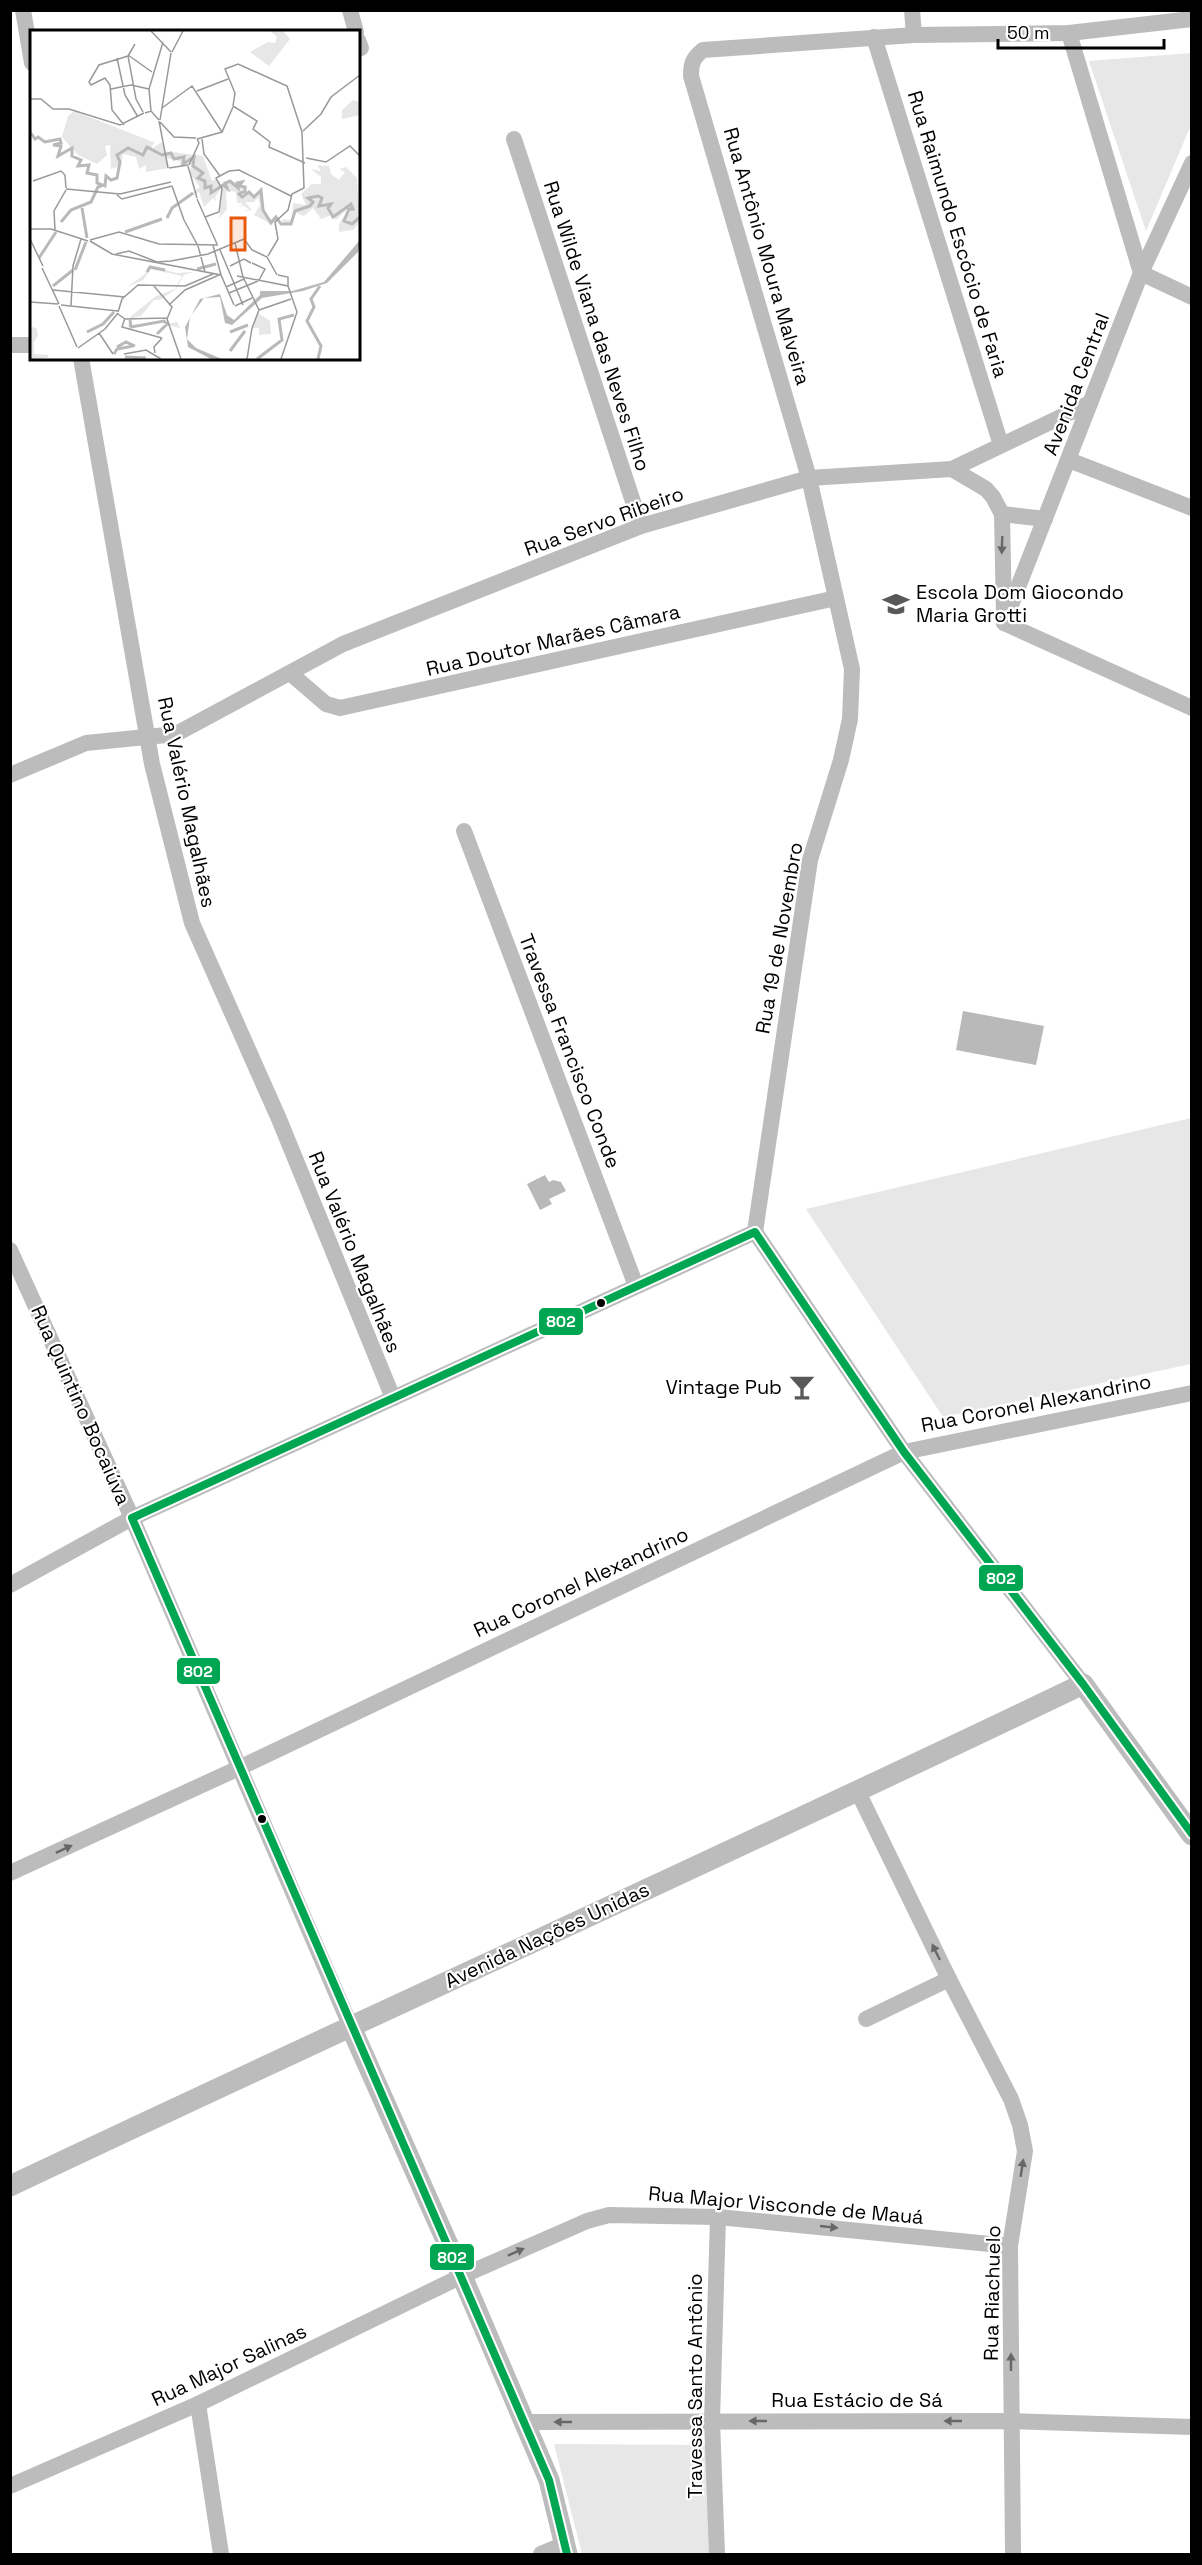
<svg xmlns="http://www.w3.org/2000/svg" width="1202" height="2565" viewBox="0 0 1202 2565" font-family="'Space Grotesk',sans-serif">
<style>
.green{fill:#e7e7e7}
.water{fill:#b9b9b9}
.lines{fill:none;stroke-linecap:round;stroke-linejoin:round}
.minor{stroke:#bcbcbc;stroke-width:16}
.tertiary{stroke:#bcbcbc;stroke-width:21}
.bus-1-casing{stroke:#fff;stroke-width:12}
.bus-1{stroke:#00a651;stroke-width:8}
.oneway{fill:#676767}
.bus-dot{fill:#000;stroke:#fff;stroke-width:2}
.labels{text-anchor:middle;stroke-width:4.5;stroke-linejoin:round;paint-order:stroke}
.street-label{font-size:20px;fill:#000;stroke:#fff}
.poi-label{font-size:20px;fill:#000;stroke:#fff;text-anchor:start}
.inset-river{fill:none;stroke:#b9b9b9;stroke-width:3}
.inset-road{fill:none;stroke:#999;stroke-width:1.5}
.view{fill:#e8590c;fill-opacity:0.15;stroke:#e8590c;stroke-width:3}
.inset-edge{fill:none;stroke:#000;stroke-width:3}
.line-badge{stroke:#fff;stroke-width:2}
.badge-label{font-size:16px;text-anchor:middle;font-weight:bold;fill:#fff}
</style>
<rect width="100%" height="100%" fill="#fff"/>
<g class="green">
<path d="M1191,53v72l-45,106 -57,-170z"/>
<path d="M1191,1118v246l-248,53 -137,-208z"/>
<path d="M554,2444l154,1 2,109h-128z"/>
</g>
<g class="water">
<path d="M963,1011l81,15 -8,39 -80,-15z"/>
<path d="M545,1175l4,7 4,-2 8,2 5,9 -17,8 3,5 -12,6 -13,-26z"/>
</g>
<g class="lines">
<g class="minor">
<path d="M23,10l9,53"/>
<path d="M350,10l6,22"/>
<path d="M912,10l2,25"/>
<path d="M1069,33l72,240 51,24"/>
<path d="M874,37l127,408"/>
<path d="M358,40l3,8"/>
<path d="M514,139l127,387"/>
<path d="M10,345h22"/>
<path d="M81,358l71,406 40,159 87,196 114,279"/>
<path d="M1069,460l123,48"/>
<path d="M952,469l34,20 7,8 9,17 2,101"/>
<path d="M1002,514l43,5"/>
<path d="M1004,623l137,-350 51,-110"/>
<path d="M1004,623l188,85"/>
<path d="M290,673l36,31 14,4 496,-110"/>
<path d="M10,775l76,-32 90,-9 167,-90 298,-118 168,-48 143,-9 138,-66"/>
<path d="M464,831l172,455"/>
<path d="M755,1232l55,-372 31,-100 9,-41 2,-50 -43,-191 -118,-402c0,-13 2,-18 12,-26l211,-15 155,-2 123,-14"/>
<path d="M755,1232l149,220 179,232"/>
<path d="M10,1250l122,268 218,507"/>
<path d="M10,1585l122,-67 623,-286"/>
<path d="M858,1792l91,187 62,120 9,26 5,26 -15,95 3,308"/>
<path d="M10,1873l229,-105 665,-316 288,-59"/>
<path d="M866,2019l83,-40"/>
<path d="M198,2404l23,150"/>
<path d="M523,2422l489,-1 180,6"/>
<path d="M10,2486l188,-82 264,-128 125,-55 22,-6 109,2 292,29"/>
<path d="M541,2554l24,-10"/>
<path d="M717,2554l-5,-133 6,-204"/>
</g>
<g class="tertiary">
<path d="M350,2025l112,251 87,204 18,74"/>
<path d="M10,2186c357,-169 717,-331 1073,-502l109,151"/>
</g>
<g class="bus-1-casing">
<path id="bus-1" d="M567,2554l-18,-74 -417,-962 623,-286 149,220 179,232 109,150"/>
</g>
<use href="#bus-1" class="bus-1"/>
</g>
<defs><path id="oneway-solid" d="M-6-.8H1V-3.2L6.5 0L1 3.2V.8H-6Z" transform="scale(1.5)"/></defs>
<g class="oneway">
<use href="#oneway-solid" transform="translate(1002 545) rotate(92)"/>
<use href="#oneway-solid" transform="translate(64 1849) rotate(-25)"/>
<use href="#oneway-solid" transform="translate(936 1952) rotate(-116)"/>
<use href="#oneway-solid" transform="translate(1022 2168) rotate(-81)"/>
<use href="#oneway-solid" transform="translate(829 2227) rotate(6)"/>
<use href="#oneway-solid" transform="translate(516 2252) rotate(-24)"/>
<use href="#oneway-solid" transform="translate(1011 2362) rotate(-90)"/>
<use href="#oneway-solid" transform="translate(758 2421) rotate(180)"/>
<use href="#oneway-solid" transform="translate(953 2421) rotate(180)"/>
<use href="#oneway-solid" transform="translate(563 2422) rotate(180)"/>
</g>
<defs>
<g id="school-bare" transform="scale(2.07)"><path d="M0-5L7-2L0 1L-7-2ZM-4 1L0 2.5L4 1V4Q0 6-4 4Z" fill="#595959" stroke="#fff" stroke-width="2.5" paint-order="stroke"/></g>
<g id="bar-bare" transform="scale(2.07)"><path d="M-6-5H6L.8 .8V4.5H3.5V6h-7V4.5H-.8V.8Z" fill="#595959" stroke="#fff" stroke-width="2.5" paint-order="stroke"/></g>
</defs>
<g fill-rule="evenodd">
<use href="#school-bare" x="896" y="604"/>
<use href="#bar-bare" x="802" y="1387"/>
</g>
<g class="bus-dot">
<circle cx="601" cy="1303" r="5"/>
<circle cx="262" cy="1819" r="5"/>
</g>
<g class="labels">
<g class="street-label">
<text transform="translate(958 234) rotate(73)" y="7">Rua Raimundo Escócio de Faria</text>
<text transform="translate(767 256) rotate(74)" y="7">Rua Antônio Moura Malveira</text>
<text transform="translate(597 326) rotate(72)" y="7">Rua Wilde Viana das Neves Filho</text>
<text transform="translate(1076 384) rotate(-69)" y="7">Avenida Central</text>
<text transform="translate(604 521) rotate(-20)" y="7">Rua Servo Ribeiro</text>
<text transform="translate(553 640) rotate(-13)" y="7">Rua Doutor Marães Câmara</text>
<text transform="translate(187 802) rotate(78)" y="7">Rua Valério Magalhães</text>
<text transform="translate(779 938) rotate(-80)" y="7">Rua 19 de Novembro</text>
<text transform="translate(570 1051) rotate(69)" y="7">Travessa Francisco Conde</text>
<text transform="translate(355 1252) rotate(68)" y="7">Rua Valério Magalhães</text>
<text transform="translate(1036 1403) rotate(-11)" y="7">Rua Coronel Alexandrino</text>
<text transform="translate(81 1405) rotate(66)" y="7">Rua Quintino Bocaiúva</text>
<text transform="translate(581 1582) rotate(-25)" y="7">Rua Coronel Alexandrino</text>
<text transform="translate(547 1935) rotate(-25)" y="7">Avenida Nações Unidas</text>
<text transform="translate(786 2205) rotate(5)" y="7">Rua Major Visconde de Mauá</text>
<text transform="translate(992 2293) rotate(-89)" y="7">Rua Riachuelo</text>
<text transform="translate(229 2365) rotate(-25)" y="7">Rua Major Salinas</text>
<text transform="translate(695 2386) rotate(-90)" y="7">Travessa Santo Antônio</text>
<text x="857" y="2407">Rua Estácio de Sá</text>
</g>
<g class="poi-label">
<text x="916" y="599">Escola Dom Giocondo<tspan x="916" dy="23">Maria Grotti</tspan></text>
<text x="782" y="1394" text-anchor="end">Vintage Pub</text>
</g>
</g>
<g transform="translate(30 30)">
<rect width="330" height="330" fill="#fff"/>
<path d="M240,1h13l7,8 -21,27 -19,-14 18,-10 7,1 2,-6zM323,70l7,2v13l-18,4v-9zM44,81l79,31 2,-2 -4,9 11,-7 7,26 -23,4v-7l-7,4 -3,-12 -13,-3 -2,12 -10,3 -1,-24 -5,1 2,9 -10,9 -19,-9 -16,-18 6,-21zM142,122l31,4 9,25 4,-2 10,10 1,-7h7l4,7 6,-1 -4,9 9,-4 5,5 7,-7 2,19 8,9 5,-4 1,2 -6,7 -17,-9 6,-10 -2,-8 -4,5h-9l7,8 -7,1 4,-2 -7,-4 -3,4 3,-6h-5l-1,-11 -5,-1 -5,1 1,17 -7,9 1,-29 -6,8 1,4 -3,-3 -9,9 -5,-15 -22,12 23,-17 -10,-13 1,-9 -10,1 -2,-5 -12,-3 -1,-4zM287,135l12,1 2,8 8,6 6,-8 -6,-3 7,-2 11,11 3,44 -7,8 -14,2v-8l11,-18 -14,14 -5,-5 -10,4 -8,-11 -9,8 -8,-3 -5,12 -13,-3h5l-1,-3 10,1 1,-17 13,2 -5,-11 11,-10h9v-7l-10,-8 10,2zM119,236l28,7 17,-1 -10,3 -8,14 -16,11h-6l-13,16 -9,2 -2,8 33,-6 2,1 3,3 9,-2 3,6 -13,-3 -4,-4 -35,6 2,-10 26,-21 19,-7 7,-13 -31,-7 -8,11 -16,7 18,-13zM228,283l12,8 1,13 -12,1v-7h-7zM0,296l7,3 1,7 -4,6v12l15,1 -2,3 -17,1z" fill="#e7e7e7"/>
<path d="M330,210l-2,12 -31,31 -24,8 -41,7 -30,27 -7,-2 -5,-26 -16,1 -14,19 -3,22 9,9 26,11h-11l-23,-12 -3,-20 15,-28 20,-5 7,21 7,5 26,-25v-4h32l32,-9z" fill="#b9b9b9"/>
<path class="inset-river" d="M0,102l5,7 3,-2 7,5 15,-3 1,4 -8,2 8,1 -3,10 14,-8v8l9,4 -3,6 11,-1 -2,8 10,2v8l8,3 1,-10 5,4 6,-2 3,-16 -3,-7 11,-7 15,7 4,-8 15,8 9,-2 3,6 10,-2 -1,7 11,-7 -1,9 10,7 -5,5 7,3v7l6,-2v7l12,-8 4,3 -2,-5 5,-2 8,7 -1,-5 5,-1 -3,4 6,1v4l-6,3 3,3 7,-5 5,5 7,-7 2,20 8,13 5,-6 5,7h10l4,-13 15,-5 3,-4 -5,-4 10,-2 4,2 -3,8 12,-2 -3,4 5,9 18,-13 2,5h-4l-5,12 8,3 8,-7M52,178l5,30M137,188l5,-10 21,-15M31,192l10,-12 20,-8 7,-15 5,-2M95,202l37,-13M9,228l17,-26M167,239l19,-5M45,240l11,-28M117,242l3,-5 15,3M23,256l20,-16M100,290l1,7 33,-6 3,3 -10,10M57,302l16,-8 11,-12M200,302l18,-7M87,317l9,-5 9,4M200,321l15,-20M84,324l3,-5 16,-3M95,327l21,1M227,329l25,-19 -3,-21 15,-4M288,329l3,-13 -14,-25 7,-14 -3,-8 9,-13"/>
<path class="inset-road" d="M121,1l20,21M105,14l-7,12 8,43 7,13M142,22l11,-21M98,25l24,17M87,28l8,37 13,22M81,59l20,-4 18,4M167,61l31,-12M0,69h11l12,10h16l51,16 24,-12M203,76l2,-13 -10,-24 13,-5 49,22 15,46 2,56 -12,6 -4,16 -13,12 3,17 -10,17M203,76l24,15 -4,8 17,13 -1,5 36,16M132,78l30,-22 30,46M121,81l-2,-22 14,-47M115,83l6,-2 8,9M130,90l11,-67M129,91l9,47M130,92l14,15 22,1M94,95l-12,-15 -2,-25 -5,-7 -14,7 -2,-3 10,-17 29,-9M273,101l18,-17 10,-17 29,-22M167,109l25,-7 11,-25M172,109l2,15 16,22M276,128l20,4 24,-16 10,10M159,135l10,-22 -2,-4M158,136l9,32M139,138l19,-3M3,151l28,-10 4,4 1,13M142,156l12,34M36,159l54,5 51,-12M87,165l5,4 50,-13M167,169l20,45M175,187l14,-5 3,-23 -6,-11 13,-7 10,-1 52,26M154,190l14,26 7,26M0,199h21l37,12M25,200l-1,-19 12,-21M0,209l13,27M60,210l29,-8 40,12 59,1M60,211l22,13 109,21 13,30M205,213l8,34M183,215l8,30M190,220l11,26M86,224l13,-3 28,11 14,-1 37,-7 36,-15 8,11 15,7 10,18M222,233l13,6 -6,11M200,236l14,-7 7,4M12,238l17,36M248,245l10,2v9M201,246l12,29M207,246l51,10 9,26 -16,47M213,247l16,33M123,255l19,22 -5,12 14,40M196,257l18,-8M23,260l72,7M199,263l29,-12M0,272l28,2M31,275l57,6M139,275l16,-15 34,-15M29,276l18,41M41,276l2,-40 8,-27M205,276l17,-8M229,280l32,-11M88,282l4,-13 16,-14 47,1 28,-12M88,284l7,5 42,-1M95,288l-3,9 40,11M222,298l7,-18M69,303l14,21M48,318l27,-19 13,-16M125,323l-1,-6 8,-9M94,324l22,-4 15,9M217,329l5,-31"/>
<path class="view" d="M201,188h14v32h-14z"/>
<rect width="330" height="330" class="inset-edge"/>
</g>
<g class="line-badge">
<rect x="538" y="1307" width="46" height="29" rx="6" fill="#00a651"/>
<rect x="978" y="1564" width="46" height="28" rx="6" fill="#00a651"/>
<rect x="176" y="1657" width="45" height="28" rx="6" fill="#00a651"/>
<rect x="429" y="2243" width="46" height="28" rx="6" fill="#00a651"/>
</g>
<g class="badge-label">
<text x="561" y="1327">802</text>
<text x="1001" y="1584">802</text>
<text x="198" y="1677">802</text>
<text x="452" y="2263">802</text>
</g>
<rect width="1202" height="2565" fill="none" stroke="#000000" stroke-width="24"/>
<path d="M998 39v9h166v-9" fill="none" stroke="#000000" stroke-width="3"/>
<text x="1007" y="39" font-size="18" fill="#000000" stroke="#ffffff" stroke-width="4.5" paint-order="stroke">50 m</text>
</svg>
